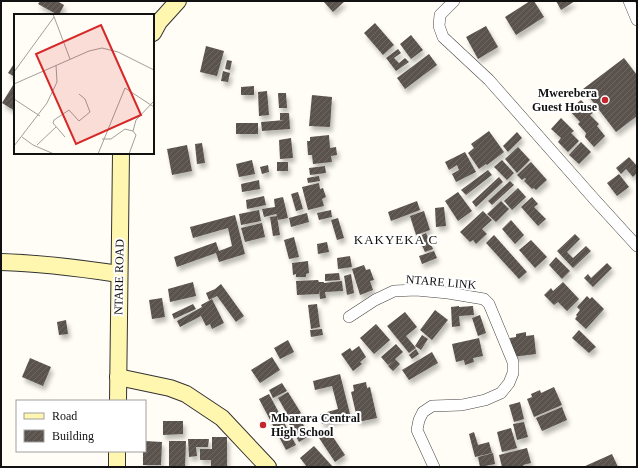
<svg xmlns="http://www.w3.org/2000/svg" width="638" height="468" viewBox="0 0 638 468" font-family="'Times New Roman',serif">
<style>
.building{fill:url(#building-hatch);filter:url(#shadow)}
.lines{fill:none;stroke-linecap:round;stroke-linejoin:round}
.street-casing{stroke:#444;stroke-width:12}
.secondary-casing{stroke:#333;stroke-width:18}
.street{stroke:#fff;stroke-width:11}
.secondary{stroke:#fff6b0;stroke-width:16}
.poi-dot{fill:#c4262e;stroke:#fff;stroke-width:1.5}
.labels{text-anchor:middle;stroke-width:4;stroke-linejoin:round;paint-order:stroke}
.poi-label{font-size:12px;font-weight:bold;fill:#111;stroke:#fff;text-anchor:end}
.street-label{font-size:12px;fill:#111;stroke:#fff}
.neighbourhood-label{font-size:13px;letter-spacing:1px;fill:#111;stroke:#fff}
.inset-road{fill:none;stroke:#a09f9a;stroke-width:1}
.view{fill:#d62828;fill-opacity:0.15;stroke:#d62828;stroke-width:2}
.inset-edge{fill:none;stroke:#111;stroke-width:2}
</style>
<defs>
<pattern id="building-hatch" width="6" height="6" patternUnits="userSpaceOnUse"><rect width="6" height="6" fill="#5a524d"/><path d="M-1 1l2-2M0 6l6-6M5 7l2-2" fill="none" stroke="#6d6662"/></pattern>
<filter id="shadow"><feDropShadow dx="2.5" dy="4.5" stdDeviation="2" flood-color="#0004"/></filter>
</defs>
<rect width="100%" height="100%" fill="#fffdf5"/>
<g class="building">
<path d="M40,1h17l7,4 -5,10h-1l-20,-11z"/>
<path d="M323,1h22l-12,11z"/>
<path d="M530,1h4l10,16 -28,18 -11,-18z"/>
<path d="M556,1h19l-14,9z"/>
<path d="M375,23l19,22 -11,10 -19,-22z"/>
<path d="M486,26l12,21 -20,12 -12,-22z"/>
<path d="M411,35l12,15 -12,9 -11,-15z"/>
<path d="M206,46l18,5 -7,25 -17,-4z"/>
<path d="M398,49l3,4 -7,5 5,5 6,-5 4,4 -13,9 -10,-13z"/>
<path d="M429,54l8,11 -32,24 -8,-11z"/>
<path d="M624,58l13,17v41l-21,16 -33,-43z"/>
<path d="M227,60l5,1 -2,9 -5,-1z"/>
<path d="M15,62v15l-7,-4z"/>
<path d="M223,71l7,2 -2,9 -7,-1z"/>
<path d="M15,82v29l-13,-8z"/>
<path d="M254,86v9h-13v-8z"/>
<path d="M267,91l2,24 -10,1 -1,-24z"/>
<path d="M278,93h8l1,15h-8z"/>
<path d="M312,95l20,2 -2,30 -21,-1z"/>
<path d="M581,100l12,13 -3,2 9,9 -2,2 8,10 -11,11 -9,-10 1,-4 -8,-9 2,-2 -11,-12z"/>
<path d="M280,113h9l1,16 -28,2 -1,-9 24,-2h-5z"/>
<path d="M561,118l13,13 -3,2 8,8 -11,11 -10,-10 3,-4 -10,-9z"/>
<rect x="236" y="123" width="22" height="11"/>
<path d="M489,131l15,21 -17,13 -1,-1 -7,5 -11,-16 6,-5 -3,-4z"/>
<path d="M517,132l5,6 -14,14 -5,-6z"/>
<path d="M329,135l1,13 6,-1 1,8 -6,1 1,6 -19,2 -1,-9h-4l-1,-14h3v-4z"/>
<path d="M291,138l2,20 -13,1 -1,-19z"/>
<path d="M581,142l10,10 -12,12 -10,-9z"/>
<path d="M202,143l3,20 -8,1 -2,-20z"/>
<path d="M187,145l5,26 -20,4 -5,-26z"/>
<path d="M518,147l12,13 -13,13 -12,-14z"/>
<path d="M465,152l11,20 -20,10 -4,-8 7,-4 -2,-5 -8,5 -4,-8z"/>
<path d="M629,157l8,9v7l-4,4 -7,-8 -5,5 -5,-6z"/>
<path d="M252,160l3,14 -16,3 -3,-13z"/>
<path d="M502,160l12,13 -7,7 -13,-13z"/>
<rect x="277" y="162" width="11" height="9"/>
<path d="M531,162l16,18 -11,10 -2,-2 -2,1 -8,-8 2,-2 -1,-1 -3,2 -5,-5z"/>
<path d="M268,165l1,7 -7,2 -2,-7z"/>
<path d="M325,166l1,7 -16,2 -1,-7z"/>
<path d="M488,170l4,5 -26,20 -5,-5z"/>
<path d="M619,174l10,13 -12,9 -10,-13z"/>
<path d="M319,176l1,5 -12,2 -1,-5z"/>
<path d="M499,177l4,5 -27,25 -4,-5z"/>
<path d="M259,180l1,9 -18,3 -1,-8z"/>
<path d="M510,181l4,4 -22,20 -4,-4z"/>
<path d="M319,183l1,6 3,-1 3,9 -4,2 2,7 -16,4 -6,-23z"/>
<path d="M518,188l8,9 -14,13 -8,-9z"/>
<path d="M298,192l5,17 -7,2 -5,-17z"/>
<path d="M458,192l14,19 -14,10 -13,-20z"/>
<path d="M264,196l2,9 -19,4 -1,-9z"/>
<path d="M283,197l5,21 -10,2 -2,-7v1l-12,3 -2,-8 13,-2 -1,-8z"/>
<path d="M532,197l6,7 -4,3 12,12 -8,7 -17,-19z"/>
<path d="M417,201l3,9 -29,11 -3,-9z"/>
<path d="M501,201l8,8 -13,13 -9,-8z"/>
<path d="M444,207l2,19 -10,1 -1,-19z"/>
<path d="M259,210l2,11 -20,4 -2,-11z"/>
<path d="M331,210l1,7 -13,3 -2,-7z"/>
<path d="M424,211l6,19 -14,5 -6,-19z"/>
<path d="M483,211l9,9 -10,9 5,5 -11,10 -3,-4 -3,2 -10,-10z"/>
<path d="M307,213l2,9 -18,5 -2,-9z"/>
<path d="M235,215l10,39 -26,8 -3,-9 -39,14 -3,-10 42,-15 3,9 13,-5 -4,-18 -35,10 -3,-11z"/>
<path d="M277,216l3,19 -7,1 -3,-19z"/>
<path d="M338,218l6,20 -7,2 -6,-20z"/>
<path d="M511,220l13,15 -9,9 -13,-15z"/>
<path d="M262,223l3,14 -20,5 -4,-14z"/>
<path d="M426,233l7,16 -8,3 -7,-15z"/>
<path d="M575,234l5,5 -13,13 6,6 13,-12 5,5 -18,17 -16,-17z"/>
<path d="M494,235l33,37 -8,7 -33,-36z"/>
<path d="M294,237l5,20 -10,2 -5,-19z"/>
<path d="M531,240l16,17 -12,11 -16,-18z"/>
<path d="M327,242l2,10 -11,2 -1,-10z"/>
<path d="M434,251l3,7 -15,6 -3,-8z"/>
<path d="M350,256l2,11 -14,2 -1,-11z"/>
<path d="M556,257l14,14 -8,8 -13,-14z"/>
<path d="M308,261l1,12 -3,1v3h-10v-3l-3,1 -1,-12z"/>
<path d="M607,263l5,5 -19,19 -9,-9 4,-4 3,4z"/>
<path d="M364,265l2,5 4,-1 4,11 -4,1 3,9 -13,5 -8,-26z"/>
<path d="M339,273l1,7 -15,1v-7z"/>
<path d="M351,274l3,19 -7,2 -3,-19z"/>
<path d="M318,280l1,2h5v1l18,-2 1,10 -18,1 1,6 -6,1 -1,-10v5l-22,1 -1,-14z"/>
<path d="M193,282l3,14 -26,6 -2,-13z"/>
<path d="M563,282l16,17 -12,12 -9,-9 -4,3 -10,-10 7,-7 2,3z"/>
<path d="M221,284l23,32 -8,6 -19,-26 -8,4 -3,-7 9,-4z"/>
<path d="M587,296l3,3 2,-2 12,12 -18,20 -11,-10 2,-3 -1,-1 4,-5 -3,-3z"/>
<path d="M162,298l3,19 -13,2 -3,-19z"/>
<path d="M212,299l12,24 -12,6 -2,-5 -4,2 -5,-10 -21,11 -3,-6 25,-14 -1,-2z"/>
<path d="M193,304l3,5 -22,10 -2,-5z"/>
<path d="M317,304l3,23 -9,2 -3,-24z"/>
<path d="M459,306v1l14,-1 1,9 -15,1 1,10 -8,1 -1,-20z"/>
<path d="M435,310l13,10 -16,20 -12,-10z"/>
<path d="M405,312l12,15 -11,9 10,12 -7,5 -22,-27z"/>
<path d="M480,315l6,18 -8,3 -6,-18z"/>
<path d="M66,320l2,14 -9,1 -2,-13z"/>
<path d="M376,324l14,16 -16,14 -14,-16z"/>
<path d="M322,329l1,6 -12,2 -1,-7z"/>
<path d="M579,330l17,17 -7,6 -17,-15z"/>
<path d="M526,332v4l8,-1 2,19 -24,3 -2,-19 6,-1v-3z"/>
<path d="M422,335l6,4 -7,11 -6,-4z"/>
<path d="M479,338l4,18 -10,2 1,4 -9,3 -1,-5 -8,2 -4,-18z"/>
<path d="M288,340l6,12 -14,7 -6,-11z"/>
<path d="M396,344l7,8 -8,7 5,5 -7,7 -5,-5 5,-5 -5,4 -7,-8z"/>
<path d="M359,346l7,11 -6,5 2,2 -9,7 -12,-17 9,-6 2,3z"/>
<path d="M416,349l3,5 -7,5 -3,-4z"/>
<path d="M432,352l6,11 -29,17 -7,-10z"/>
<path d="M272,357l8,13 -20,13 -9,-13z"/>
<path d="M30,358l21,9 -8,19 -21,-9z"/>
<path d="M340,374l10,40h-2l1,3 -27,7 -2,-10 18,-5 -6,-23 -17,4 -2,-9z"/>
<path d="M366,382l1,6 3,-1 7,31 -19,4 -7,-30 3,-1 -1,-6z"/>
<path d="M282,383l5,8 -14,7 -4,-8z"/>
<path d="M554,387l8,18 -28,12 -7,-18 5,-2 -1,-3 9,-4 1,3z"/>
<path d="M288,392l13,21 -11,6 -12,-21z"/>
<path d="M269,394l27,51 -10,5 -27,-51z"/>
<path d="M520,402l4,17 -10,3 -5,-17z"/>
<path d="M562,407l5,13 -25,11 -6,-13z"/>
<path d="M300,418l9,18 -10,6 -10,-18z"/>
<path d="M163,421h20v13l-20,1z"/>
<path d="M524,422l4,15 -11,3 -4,-16z"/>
<path d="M511,428l6,20 -15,4 -5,-20z"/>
<path d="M329,431l16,24 -10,7 -16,-24z"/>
<path d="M474,432l4,13 11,-3 3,11 -17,4 -6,-23z"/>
<path d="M212,437h15v30h-16v-7h-11v-11h12z"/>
<path d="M188,439h21l-1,8h-12l1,9 -8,1z"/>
<path d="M145,441l17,1 -1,23h-18v-14h2z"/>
<path d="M169,441h17l-1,26h-16z"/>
<path d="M314,446l19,21h-26l-7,-9z"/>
<path d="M527,448l4,15 -8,2 1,2h-22l-3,-12z"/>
<path d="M493,453l2,11 -15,3 -2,-10z"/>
<path d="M612,454l6,13h-35z"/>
</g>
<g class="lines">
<g class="street-casing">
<g id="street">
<path d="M454,1l-14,14 -1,11 4,11 46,43 106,120 42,46"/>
<path d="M629,1l8,19"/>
<path d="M349,317l26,-17 19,-9 22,-1 32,3 36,6 5,5 24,58v11l-4,10 -8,10 -16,7 -23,5 -30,1 -9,6 -4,8 -2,10 17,37"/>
</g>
</g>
<g class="secondary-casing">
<g id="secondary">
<path d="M153,33l6,-11 19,-21"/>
<path d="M1,262c40,1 78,6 118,12"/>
<path d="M118,377l52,11 16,6 36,24 46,49"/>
<path d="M118,401l3,-248"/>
<path d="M117,467v-16"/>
</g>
</g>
<use href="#street" class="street"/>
<use href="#secondary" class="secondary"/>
</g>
<g class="poi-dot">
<circle cx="605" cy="100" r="4"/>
<circle cx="263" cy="425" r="4"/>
</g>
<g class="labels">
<g class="poi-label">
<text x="597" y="97">Mwerebera<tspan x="597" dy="14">Guest House</tspan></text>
<text x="271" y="422" text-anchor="start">Mbarara Central<tspan x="271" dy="14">High School</tspan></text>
</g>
<g class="street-label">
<text transform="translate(119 277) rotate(-89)" y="4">NTARE ROAD</text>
<text transform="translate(441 282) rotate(5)" y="4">NTARE LINK</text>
</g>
<g class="neighbourhood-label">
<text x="396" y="244">KAKYEKA C</text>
</g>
</g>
<g transform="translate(14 14)">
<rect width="140" height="140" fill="#fffdf5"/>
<path class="inset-road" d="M39,0l17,45M0,58l40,-55M0,70l75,-33 13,-3 16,4 36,18M0,85l26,17M8,123l11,8 21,9M51,123l-12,-14 1,-3 15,-10 10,11 11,-9 -5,-13 -6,-5M88,125h9l14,-10 8,2M23,131l19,-18M0,132l33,-43 10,-21 -1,-17M84,140l27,-66 29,19M115,140l7,-19 -3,-4 3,-11 18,-19"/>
<path class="view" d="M87,11l40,90 -65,29 -40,-90z"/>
<rect width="140" height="140" class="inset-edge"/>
</g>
<rect width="638" height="468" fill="none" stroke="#111111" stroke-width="4"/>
<rect x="16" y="400" width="130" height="52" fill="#ffffff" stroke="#a0a0a0"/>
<rect x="24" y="413" width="20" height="6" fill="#fff6b0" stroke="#a0a0a0"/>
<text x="52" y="420" font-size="12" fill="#111111">Road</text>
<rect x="24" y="430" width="20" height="12" fill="url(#building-hatch)" stroke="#a0a0a0"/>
<text x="52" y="440" font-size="12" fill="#111111">Building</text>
</svg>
